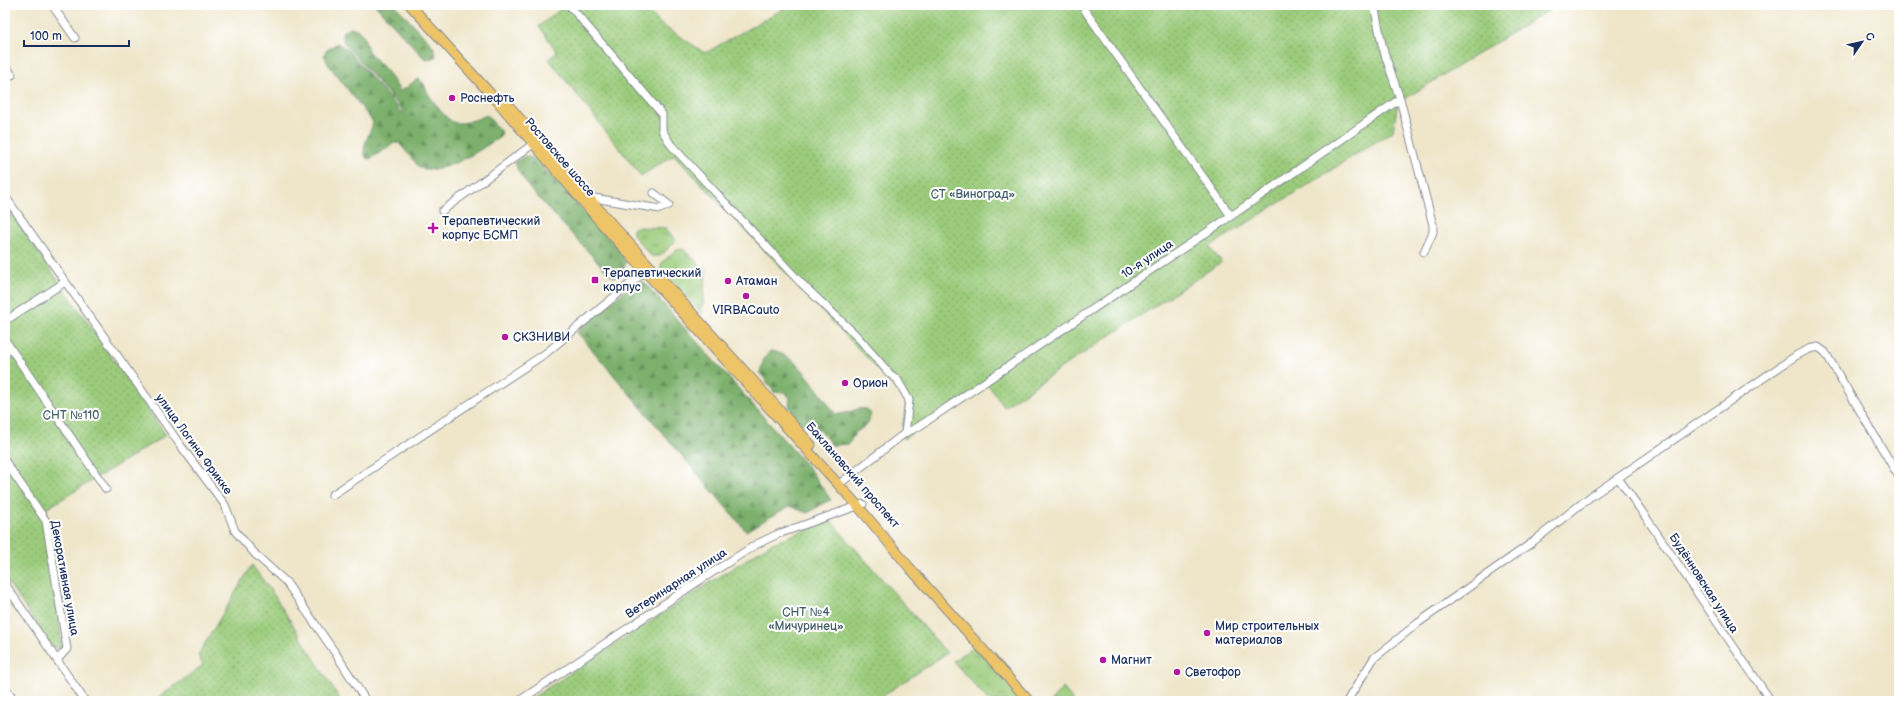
<svg xmlns="http://www.w3.org/2000/svg" width="1904" height="706" viewBox="0 0 1904 706" font-family="'Balsamiq Sans',sans-serif">
<style>
.grass{fill:url(#grass-tufts);stroke:#5b7e6d}
.forest{fill:url(#forest-firs);stroke:#4c7065}
.garden{fill:url(#garden-dots);stroke:#5b7e6d}
.lines{fill:none;stroke-linecap:round;stroke-linejoin:round}
.minor-casing{stroke:#858a94;stroke-width:9}
.major-casing{stroke:#858a94;stroke-width:11}
.minor{stroke:#fff;stroke-width:7}
.major{stroke:#eec469;stroke-width:9}
.poi-dot{fill:#b5179e;stroke:#fff;stroke-width:1.5}
.labels{text-anchor:middle;stroke-width:4;stroke-linejoin:round;paint-order:stroke}
.poi-label{font-size:12px;fill:#1b2f5e;stroke:#fff;text-anchor:start}
.street-label{font-size:12px;fill:#1b2f5e;stroke:#fff}
.park-label{font-size:12px;fill:#415e67;stroke:#fff}
</style>
<defs>
<pattern id="grass-tufts" width="24" height="20" patternUnits="userSpaceOnUse"><rect width="24" height="20" fill="#9bcc7c"/><path d="M3 7l-1-3M5 7V3M7 7l1-3M15 17l-1-3M17 17v-4M19 17l1-3" fill="none" stroke="#7ea669"/></pattern>
<pattern id="forest-firs" width="22" height="20" patternUnits="userSpaceOnUse"><rect width="22" height="20" fill="#7cb06c"/><path d="M5 1l3.5 6h-7zM16 11l3.5 6h-7z" fill="#65905c"/></pattern>
<pattern id="garden-dots" width="8" height="8" patternUnits="userSpaceOnUse"><rect width="8" height="8" fill="#9bcc7c"/><path d="M2 2h.1M6 6h.1" fill="none" stroke="#7ea669" stroke-width="1.8" stroke-linecap="round"/></pattern>
</defs>
<rect width="100%" height="100%" fill="#fff"/>
<filter id="ink" filterUnits="userSpaceOnUse"><feTurbulence type="fractalNoise" baseFrequency=".025" numOctaves="2"/><feDisplacementMap in="SourceGraphic" scale="8" xChannelSelector="R" yChannelSelector="G"/><feConvolveMatrix kernelMatrix="1 2 1 2 8 2 1 2 1" color-interpolation-filters="sRGB"/></filter>
<filter id="wash" filterUnits="userSpaceOnUse"><feTurbulence type="fractalNoise" baseFrequency=".012" numOctaves="4" result="noise"/><feDisplacementMap in="SourceGraphic" scale="16" xChannelSelector="R" yChannelSelector="G"/><feGaussianBlur stdDeviation="0.9" result="paint"/><feColorMatrix in="noise" values="0 0 0 0 0 0 0 0 0 0 0 0 0 0 0 0 0 1.4 0 .05"/><feComposite in="paint" operator="in"/></filter>
<g filter="url(#wash)">
<rect width="100%" height="100%" fill="#efe6ca"/>
<g class="grass">
<path d="M636,227l30,1 9,12 -1,3 -14,13h-9l-18,-21v-6z"/>
<path d="M683,249l23,22 -4,43 -41,-45v-5l15,-14z"/>
<path d="M975,646l49,55h-35l-36,-40z"/>
<path d="M1063,688l11,13h-23z"/>
</g>
<g class="forest">
<path d="M375,5h20l38,41 3,9 -2,3 -7,1 -4,-2z"/>
<path d="M351,27l7,3 5,5 5,16 20,21 12,19c7,-2 11,-9 18,-12 7,3 7,8 10,14 5,8 18,28 28,30 10,1 23,-5 31,-8l15,18 -3,5c-22,13 -53,37 -79,30l-21,-25h-5l-24,16 -4,-1c-6,-13 5,-24 7,-36l-45,-58 -4,-9 2,-4 11,-8 10,6 55,64 1,-2 -58,-67 -3,-7v-5z"/>
<path d="M525,156l11,3 85,92 5,12 -4,9 -7,5 -6,-3 -79,-85 -12,-18 -3,-9z"/>
<path d="M644,282l164,185 23,33c-10,3 -15,10 -24,13l-17,-7 -44,25 -169,-199 55,-48z"/>
<path d="M770,351c30,2 48,43 66,63 12,1 21,-8 31,-5l4,5 -3,10 -13,9 -6,11 -17,1 -12,-15 -12,-3 -8,-5 -11,-15 1,-10 -6,-4 -10,-1 -14,-20 4,-13z"/>
</g>
<g class="garden">
<path d="M566,5h76l20,20 43,28 85,-48h767l-159,98 -5,28 -184,116 13,15 -167,110 -51,35 -18,-25 -82,57 -1,-14 4,-25 -233,-245 -33,21 -92,-117 8,-7 -18,-26z"/>
<path d="M5,204l161,231 -120,74 16,138 -9,1 -48,-70z"/>
<path d="M830,520l117,133 -72,48h-348l243,-157z"/>
<path d="M252,565l22,30 67,106h-187l49,-36 -5,-10z"/>
</g>
</g>
<g filter="url(#ink)">
<g class="lines">
<g class="minor-casing">
<g id="minor">
<path d="M52,5l23,33"/>
<path d="M1081,5l150,211"/>
<path d="M1374,5l9,44 17,50 33,126v7l-9,20"/>
<path d="M570,6l92,108v16l9,15 129,137 55,52 35,40 7,5 12,21 -4,33"/>
<path d="M5,65l7,10"/>
<path d="M5,196l176,250 44,59 10,26 21,24 30,27 50,72 30,47"/>
<path d="M588,197l72,12 9,-4 -15,-12"/>
<path d="M442,211l91,-67"/>
<path d="M5,321l60,-39"/>
<path d="M5,340l101,149"/>
<path d="M5,461l41,60 21,128 -10,11"/>
<path d="M1618,478c53,73 101,149 153,223"/>
<path d="M843,481l62,-48 13,-6 313,-211 169,-117"/>
<path d="M332,495l214,-142 102,-84"/>
<path d="M5,584l80,117"/>
<path d="M5,687l10,14"/>
<path d="M519,701l175,-117 63,-40 21,-10 85,-30"/>
<path d="M1347,701l27,-43 44,-35 112,-79 60,-47 207,-142 12,-6 9,-2 7,5 74,125"/>
</g>
</g>
<g class="major-casing">
<g id="major">
<path d="M410,5l87,96 106,124 254,280 52,62 120,134"/>
<path d="M503,99l107,123 201,223"/>
</g>
</g>
<use href="#minor" class="minor"/>
<use href="#major" class="major"/>
</g>
</g>
<g class="poi-dot">
<circle cx="452" cy="98" r="4"/>
<path d="M431 222h4v4h4v4h-4v4h-4v-4h-4v-4h4z"/>
<rect x="591" y="276" width="8" height="8" rx="2"/>
<circle cx="728" cy="281" r="4"/>
<circle cx="746" cy="296" r="4"/>
<circle cx="505" cy="337" r="4"/>
<circle cx="845" cy="383" r="4"/>
<circle cx="1207" cy="633" r="4"/>
<circle cx="1103" cy="660" r="4"/>
<circle cx="1177" cy="672" r="4"/>
</g>
<g class="labels">
<g class="poi-label">
<text x="460" y="102">Роснефть</text>
<text x="442" y="225">Терапевтический<tspan x="442" dy="14">корпус БСМП</tspan></text>
<text x="603" y="277">Терапевтический<tspan x="603" dy="14">корпус</tspan></text>
<text x="736" y="285">Атаман</text>
<text x="746" y="314" text-anchor="middle">VIRBACauto</text>
<text x="513" y="341">СКЗНИВИ</text>
<text x="853" y="387">Орион</text>
<text x="1215" y="630">Мир строительных<tspan x="1215" dy="14">материалов</tspan></text>
<text x="1111" y="664">Магнит</text>
<text x="1185" y="676">Светофор</text>
</g>
<g class="street-label">
<text transform="translate(560 157) rotate(49)" y="4">Ростовское шоссе</text>
<text transform="translate(1147 259) rotate(-34)" y="4">10-я улица</text>
<text transform="translate(194 444) rotate(54)" y="4">улица Логина Фрикке</text>
<text transform="translate(853 475) rotate(49)" y="4">Баклановский проспект</text>
<text transform="translate(65 578) rotate(80)" y="4">Декоративная улица</text>
<text transform="translate(676 583) rotate(-33)" y="4">Ветеринарная улица</text>
<text transform="translate(1704 583) rotate(57)" y="4">Будённовская улица</text>
</g>
<g class="park-label">
<text x="973" y="198">СТ «Виноград»</text>
<text x="71" y="419">СНТ №110</text>
<text x="806" y="616">СНТ №4<tspan x="806" dy="14">«Мичуринец»</tspan></text>
</g>
</g>
<rect width="1904" height="706" fill="none" stroke="#fff" stroke-width="20"/>
<g transform="translate(1862 42) rotate(56)" stroke="#ffffff" stroke-width="3" paint-order="stroke">
<path d="M0-3L7 15L0 10L-7 15Z" fill="#1b2f5e"/>
<text y="-6" font-size="11" font-weight="bold" text-anchor="middle" fill="#1b2f5e">С</text>
</g>
<path d="M24 40v6h105v-6" fill="none" stroke="#1b2f5e" stroke-width="2"/>
<text x="30" y="40" font-size="12" fill="#1b2f5e" stroke="#ffffff" stroke-width="3" paint-order="stroke">100 m</text>
</svg>
